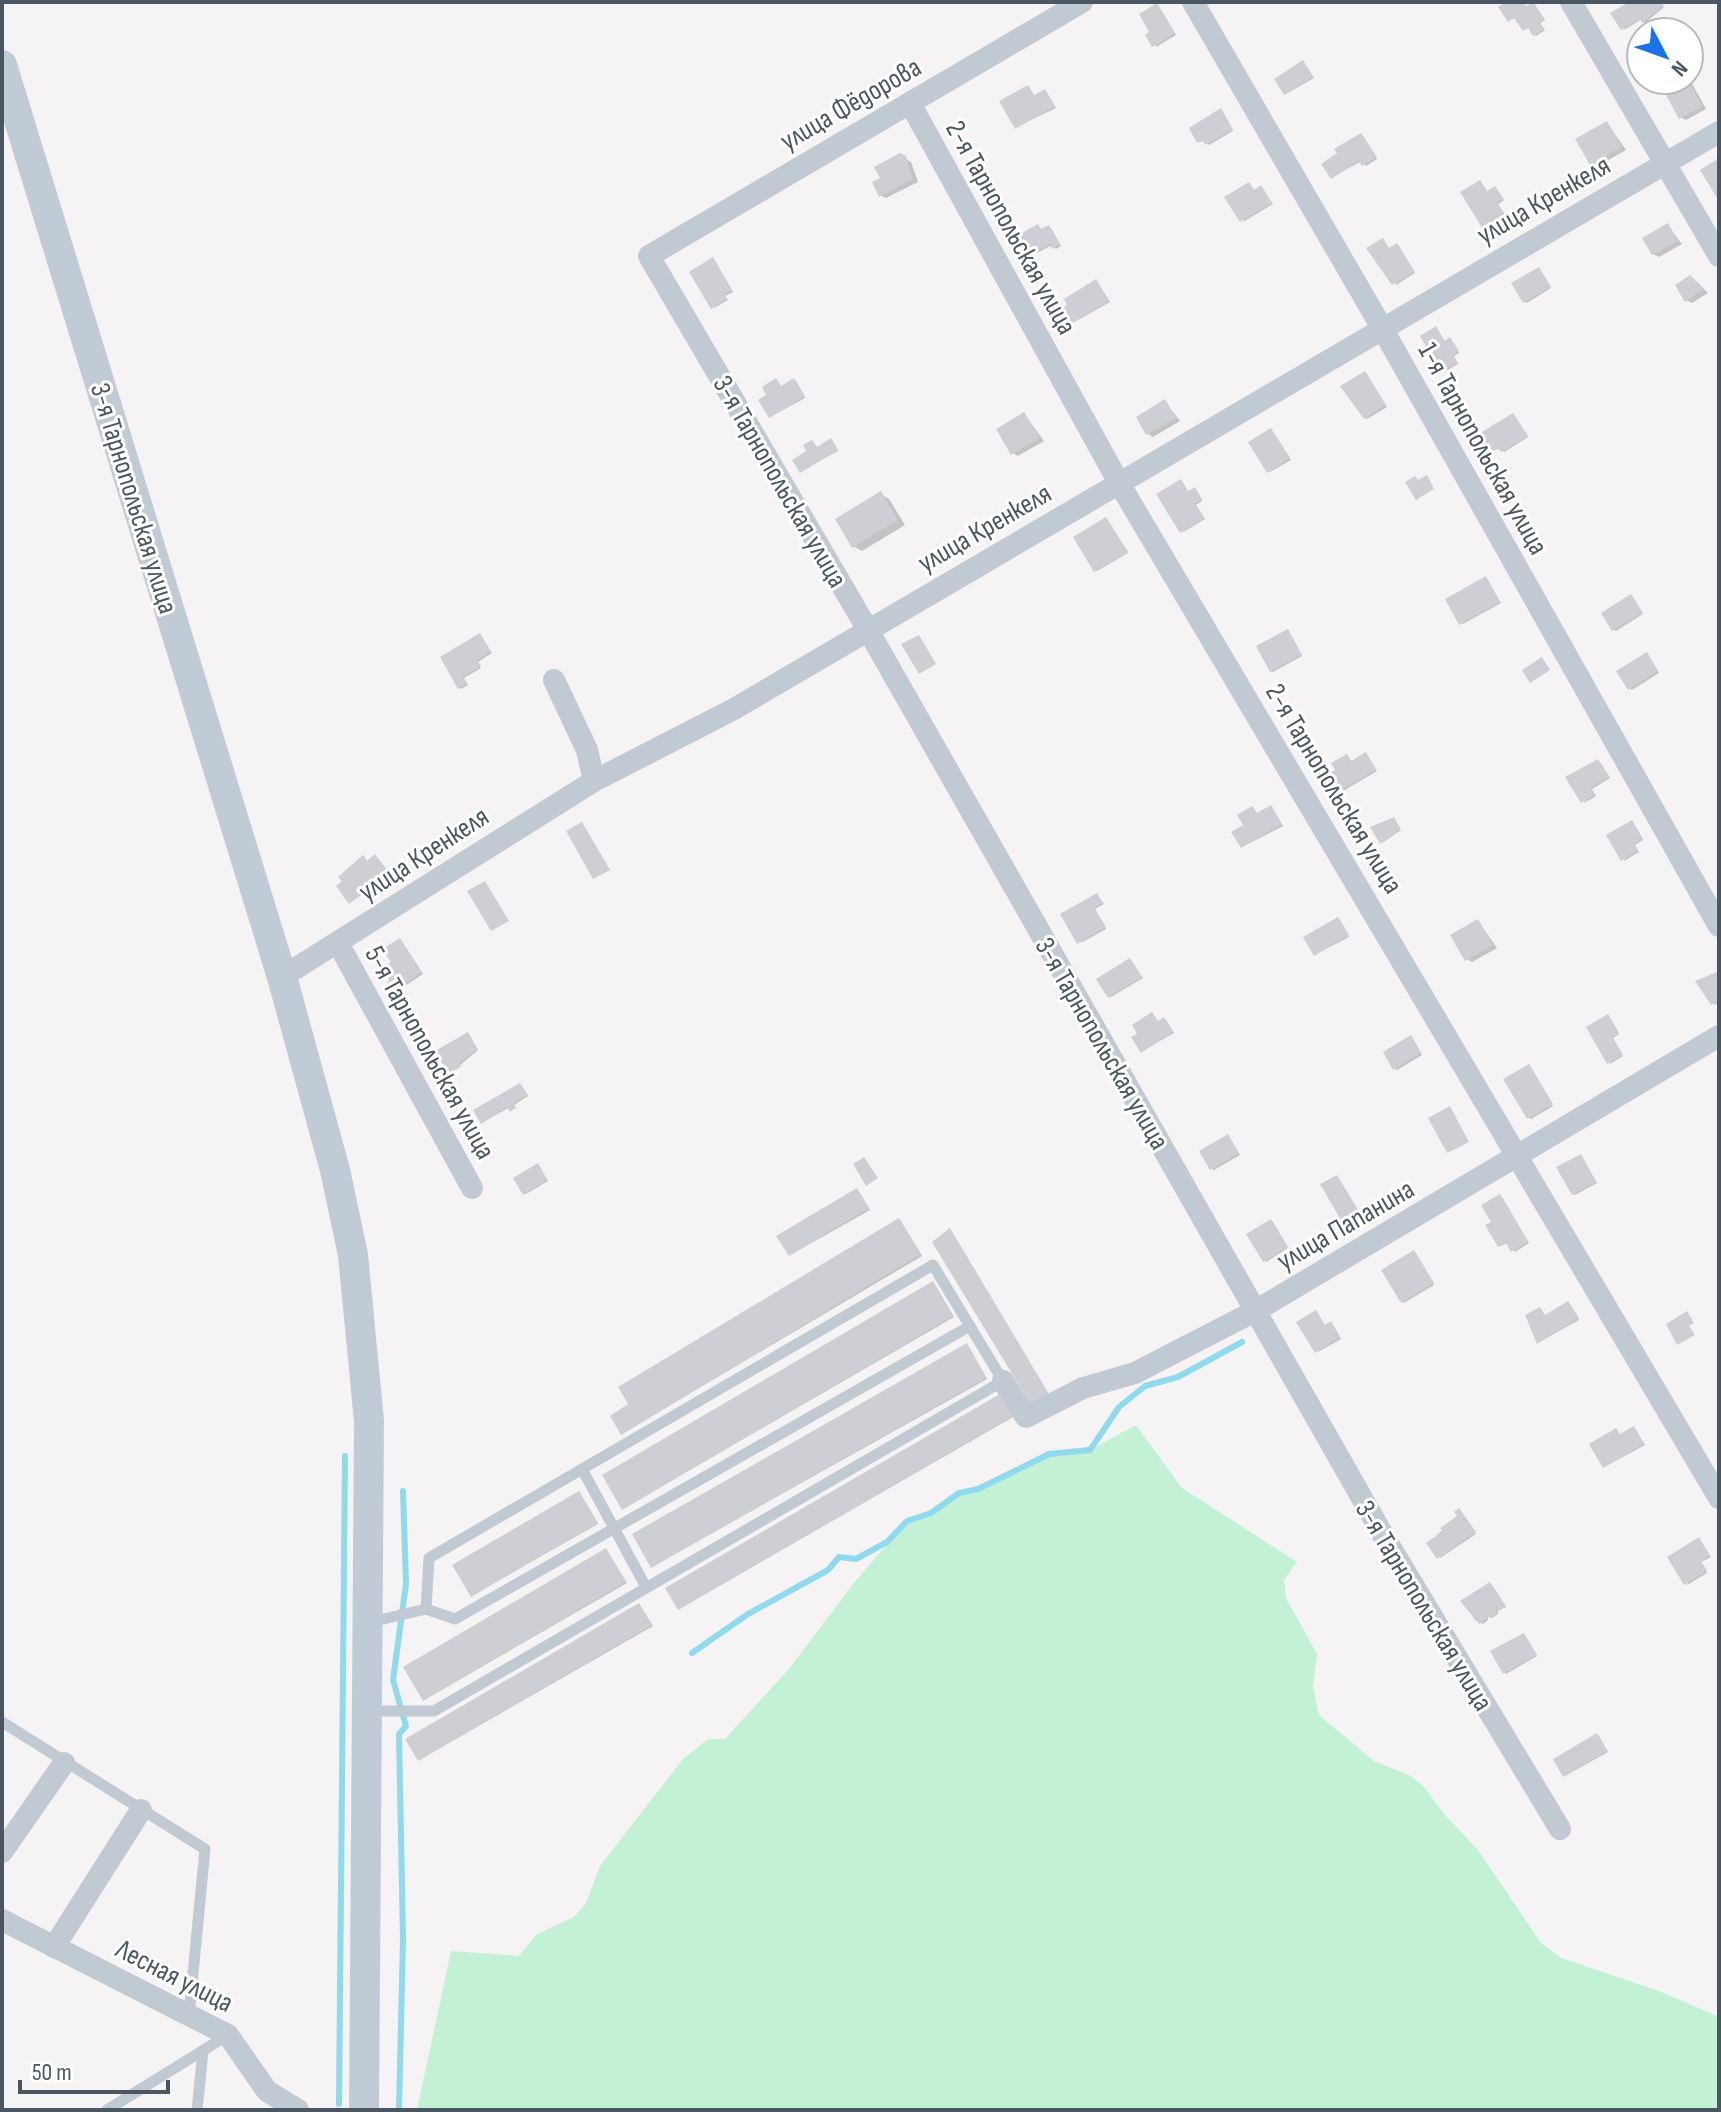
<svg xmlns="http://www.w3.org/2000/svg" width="1721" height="2112" viewBox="0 0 1721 2112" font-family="'Sofia Sans Condensed',sans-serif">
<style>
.green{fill:#c3f1d5}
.shadow{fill:#0003}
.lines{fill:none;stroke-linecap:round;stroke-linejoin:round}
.stream{stroke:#90daee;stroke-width:6}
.building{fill:#cdcfd5}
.lane{stroke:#c1cad2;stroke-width:11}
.street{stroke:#c1cad2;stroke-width:22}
.secondary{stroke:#c1cbd6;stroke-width:30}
.labels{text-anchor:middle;stroke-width:6;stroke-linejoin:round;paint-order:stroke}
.street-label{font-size:28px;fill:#4a5661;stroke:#fff}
</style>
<rect width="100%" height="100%" fill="#f5f3f3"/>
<path class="green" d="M1136,1425l46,63 115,74 -13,18 2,18 31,56 -4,32 6,29 55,46 37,15 14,12 19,26 34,36 63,93 20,15 98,33 60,26v93h-1302l34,-159 68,5 18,-22 37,-17 12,-14 14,-37 83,-107 25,-20h17l64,-70 64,-85 54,-63 24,-8 28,-20 19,-4 71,-35 41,-4z"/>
<g class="shadow">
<path d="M1509,2h14l4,6 8,-3 10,15 -5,3 5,7 -9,6 -6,-8 -6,1 -7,-11 -8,2z"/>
<path d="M1633,2h27l4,5 -19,16 -3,-4 -18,11z"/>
<path d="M1159,7l17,28 -20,12 -4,-15z"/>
<path d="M1305,64l9,14 -28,16z"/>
<path d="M1689,78l17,31 -20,11 -6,-3 -19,-37z"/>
<path d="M1045,91l11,17 -40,19 19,-30z"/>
<path d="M1223,112l10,19 -24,14 -4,-4 -6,1z"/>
<path d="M1607,123l19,27 -30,17 -5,-3z"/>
<path d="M1363,136l14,23 -11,7 -4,-5 -30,16z"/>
<path d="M900,156l11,6 7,20 -32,16 -6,-3 3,-16z"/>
<path d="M1261,187l12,17 -30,18 12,-30z"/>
<path d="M1497,189l7,11 -6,4 8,13 -20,11 2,-35z"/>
<path d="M1038,226l4,5 9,-3 10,18 -5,3 -4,-4 -22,12z"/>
<path d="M1668,226l14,18 -23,13 -6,-3z"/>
<path d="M1397,246l18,27 -19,12 -6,-35z"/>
<path d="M715,261l18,31 -8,4 3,4 -14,8z"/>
<path d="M1540,270l11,18 -24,15 -2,-1z"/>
<path d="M1696,281l12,12 -16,10 -6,-3z"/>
<path d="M1098,283l12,19 -43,24z"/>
<path d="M1438,330l7,12 7,-1 7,12 -5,3 4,8 -14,8z"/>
<path d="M1365,373l22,34 -20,12 -24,-32z"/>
<path d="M796,381l9,17 -35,19 12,-29z"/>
<path d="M1165,402l15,19 -27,16 -5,-3z"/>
<path d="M1024,414l20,27 -26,15 -5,-3z"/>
<path d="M1514,415l14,22 -24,15 -4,-4 -10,4z"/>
<path d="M1271,430l20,30 -21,12 -2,-1z"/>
<path d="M833,441l5,10 -37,20 11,-29 5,6z"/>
<path d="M1197,491l5,10 -6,4 9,14 -22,13 6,-39z"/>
<path d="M881,494l8,5 16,26 -43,26 -9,-5z"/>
<path d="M1106,519l22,34 -31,18 -2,-1z"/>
<path d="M1486,578l15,25 -38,21 -2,-1z"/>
<path d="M1633,597l10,17 -27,17 -2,-1z"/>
<path d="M1288,631l14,25 -29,16 -2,-1z"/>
<path d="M480,635l12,18 -14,9 3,6 -17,10 4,7 -7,4 -18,-32z"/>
<path d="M1649,656l10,17 -27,17 -2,-1z"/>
<path d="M1347,756l5,6 16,-6 9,15 -39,23 -1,-23z"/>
<path d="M1600,762l10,16 -18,11 4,7 -12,7z"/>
<path d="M1271,807l12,19 -41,21 16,-32z"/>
<path d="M1396,821l5,9 -19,13z"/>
<path d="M1634,824l9,16 -8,5 4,7 -15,9z"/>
<path d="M377,858l13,17 -40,27 18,-39z"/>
<path d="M1097,895l7,9 -9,5 11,20 -25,14z"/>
<path d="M1340,920l9,17 -33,17z"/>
<path d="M1478,921l19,27 -25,14 -5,-3z"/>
<path d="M400,940l23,34 -21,14 2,4 -5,4 -5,-33z"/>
<path d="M1130,960l13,18 -32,19 -2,-1z"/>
<path d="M1717,974l2,28 -4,3 -17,-24z"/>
<path d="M1610,1018l9,16 -6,4 10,18 -13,8z"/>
<path d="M1166,1020l8,13 -32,18 17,-29z"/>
<path d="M470,1036l8,14 -27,23 -2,-1z"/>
<path d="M1413,1039l9,16 -25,15 -2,-1z"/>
<path d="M1531,1067l22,39 -22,13 -2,-1z"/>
<path d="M522,1086l6,10 -14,9 3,4 -7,-2 -27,15z"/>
<path d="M1228,1137l12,18 -26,15 -2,-1z"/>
<path d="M1581,1156l16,27 -22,12 -2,-1z"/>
<path d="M540,1167l8,14 -22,13 -2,-1z"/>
<path d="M857,1190l13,20 -80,45z"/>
<path d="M1502,1197l27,46 -14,9 -7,-9 -8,3 -6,-24z"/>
<path d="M900,1220l22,36 -299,177z"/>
<path d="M1273,1222l15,26 -22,14 -2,-2z"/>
<path d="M1416,1254l18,31 -30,18 -1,-1z"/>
<path d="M935,1285l19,32 -330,191z"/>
<path d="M1570,1304l9,16 -40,22 1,-33 6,7z"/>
<path d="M1333,1325l8,14 -23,13 8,-26z"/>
<path d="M969,1347l18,32 -334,187z"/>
<path d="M1002,1397l11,20 -334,192z"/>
<path d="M1636,1430l9,15 -41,22 17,-31z"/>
<path d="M581,1495l17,29 -126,71z"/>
<path d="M1461,1512l15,22 -36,24 -11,-15z"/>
<path d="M1701,1541l10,16 -10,5 6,11 -20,12z"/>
<path d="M606,1550l21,33 -203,117z"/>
<path d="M1492,1585l14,23 -8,-1v7l-6,4 -4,-3v5l-5,4 -8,-4 -12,-19z"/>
<path d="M641,1607l12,19 -234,134z"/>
<path d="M1524,1635l13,21 -31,18 -2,-2z"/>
<path d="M1599,1736l9,16 -43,24z"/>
</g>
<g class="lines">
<g class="stream">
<path d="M692,1653l56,-39 80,-44 11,-13 17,2 31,-17 20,-21 24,-8 28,-20 19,-4 71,-35 41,-4 29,-43 26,-21 33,-9 64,-35"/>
<path d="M339,2104l6,-648"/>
<path d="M399,2110l4,-171 -4,-205 7,-8 -13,-46 13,-96 -3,-93"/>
</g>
</g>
<g class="building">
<path d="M1506,2h18l2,4 7,-4 11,17 -4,3 4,7 -11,7 -5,-8 -5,3 -9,-13 -6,4 -10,-15z"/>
<path d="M1629,2h32l2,4 -21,17 -2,-4 -19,11 -11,-17z"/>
<path d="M1157,3l18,30 -23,14 -7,-12 4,-3 -10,-18z"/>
<path d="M1303,60l10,17 -29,18 -10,-16z"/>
<path d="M1658,80h30l14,26 -23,13z"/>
<path d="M1028,85l6,10 11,-6 10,17 -40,23 -16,-28z"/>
<path d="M1221,108l12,22 -28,15 -2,-4 -6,2 -8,-15z"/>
<path d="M1607,121l15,26 -32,18 -15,-26z"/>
<path d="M1361,133l16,24 -15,9 -3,-5 -28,18 -10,-15 16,-11 -3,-4z"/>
<path d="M900,153l6,3 7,23 -34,18 -7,-15 8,-4 -6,-11z"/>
<path d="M1719,158v43l-19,-31z"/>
<path d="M1480,180l7,11 8,-5 8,13 -6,3 8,13 -22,14 -23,-37z"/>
<path d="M1249,182l5,8 7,-5 11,18 -32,19 -16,-25z"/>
<path d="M1668,223l10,18 -26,14 -10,-17z"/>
<path d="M1038,224l3,5 8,-4 11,19 -8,5 -2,-5 -24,13 -11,-20z"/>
<path d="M1383,238l6,10 8,-5 18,29 -23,13 -26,-37z"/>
<path d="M713,257l19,33 -7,5 2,4 -16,10 -22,-37z"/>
<path d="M1539,267l12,20 -28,16 -12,-20z"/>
<path d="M1690,275l14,14 -19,13 -10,-17z"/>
<path d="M1096,279l13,22 -44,26 -9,-15 11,-7 -3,-6z"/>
<path d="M1436,326l8,15 6,-4 9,14 -6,4 4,8 -16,9 -21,-36z"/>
<path d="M1365,371l21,34 -22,14 -24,-33z"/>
<path d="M776,378l5,8 13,-8 11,18 -36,22 -11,-18 8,-5 -4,-8z"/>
<path d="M1165,399l11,19 -30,17 -10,-18z"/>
<path d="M1024,412l16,26 -29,17 -15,-26z"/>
<path d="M1513,413l15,23 -27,16 -3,-4 -9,5 -12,-18z"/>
<path d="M1271,428l19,30 -23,15 -19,-31z"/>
<path d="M831,438l7,12 -38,23 -8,-13 14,-9 -3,-6 9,-5 5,7z"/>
<path d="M1427,475l7,14 -18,11 -11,-18 10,-6 3,4z"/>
<path d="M1181,479l7,12 7,-4 7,13 -7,3 9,15 -24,15 -24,-39z"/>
<path d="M881,491l17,29 -46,28 -17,-29z"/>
<path d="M1106,517l22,35 -34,20 -21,-35z"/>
<path d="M1486,576l14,26 -41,23 -14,-26z"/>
<path d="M1631,594l12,19 -31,18 -11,-18z"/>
<path d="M1288,629l14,26 -32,17 -14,-26z"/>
<path d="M480,633l11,19 -14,8 4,6 -18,11 4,7 -9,5 -18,-32z"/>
<path d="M919,635l17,29 -17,10 -18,-30z"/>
<path d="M1647,652l11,19 -30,19 -12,-19z"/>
<path d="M1542,657l8,13 -20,13 -8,-13z"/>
<path d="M1366,752l10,18 -42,24 -10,-18 11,-6 -4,-7 16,-9 4,7z"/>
<path d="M1598,759l11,18 -18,11 4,7 -14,8 -16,-26z"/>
<path d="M1271,805l11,19 -41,24 -10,-16 12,-7 -6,-10 15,-9 5,7z"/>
<path d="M1394,817l6,12 -20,15 -10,-17z"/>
<path d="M1632,820l11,19 -9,5 4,7 -17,10 -15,-26z"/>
<path d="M582,822l28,48 -17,9 -27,-48z"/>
<path d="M375,854l15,20 -41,30 -13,-18 6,-5 -4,-4 25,-22 4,6z"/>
<path d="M485,881l24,40 -18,10 -24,-40z"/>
<path d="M1097,893l6,10 -9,5 12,19 -29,17 -17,-30z"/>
<path d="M1338,917l11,18 -35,21 -11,-19z"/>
<path d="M1478,919l15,26 -28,16 -15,-26z"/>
<path d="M400,938l22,34 -21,15 2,3 -8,6 -8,-13 2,-2 -5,-14 7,-5 -9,-13z"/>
<path d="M1130,958l12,19 -34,21 -12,-19z"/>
<path d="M1717,972l2,29 -8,4 -16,-24z"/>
<path d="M1152,1012l6,9 6,-4 9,15 -32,21 -10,-16 6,-3 -5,-9z"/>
<path d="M1608,1014l11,19 -7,4 11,18 -16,9 -21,-37z"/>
<path d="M468,1032l9,17 -18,14 2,4 -13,7 -13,-23z"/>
<path d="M1411,1035l10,18 -28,17 -10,-18z"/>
<path d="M1529,1064l24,40 -26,15 -24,-40z"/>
<path d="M520,1083l8,12 -15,8 3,5 -6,4 -3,-5 -26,17 -8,-14z"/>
<path d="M1450,1106l19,36 -22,11 -19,-35z"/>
<path d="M1228,1134l11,19 -29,17 -11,-19z"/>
<path d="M1581,1154l15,28 -24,13 -16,-28z"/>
<path d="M864,1157l14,21 -12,8 -13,-22z"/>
<path d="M538,1163l9,17 -24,15 -10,-17z"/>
<path d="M1337,1175l21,35 -17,10 -21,-36z"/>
<path d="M857,1188l12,20 -80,48 -13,-20z"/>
<path d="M1500,1194l28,48 -17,10 -5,-9 -8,4 -13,-22 6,-3 -10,-17z"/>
<path d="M899,1218l22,36 -300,181 -11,-19 18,-12 -10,-17z"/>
<path d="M1271,1219l17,28 -25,15 -17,-28z"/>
<path d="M950,1228l99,166 -18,11 -99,-163z"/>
<path d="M1414,1250l20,33 -33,20 -20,-33z"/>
<path d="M933,1281l20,35 -331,194 -20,-35z"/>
<path d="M1568,1301l11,17 -42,26 -12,-29 15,-8 5,8z"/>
<path d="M1316,1310l9,15 6,-4 9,16 -25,16 -19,-31z"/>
<path d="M1687,1311l7,12 -5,3 6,9 -18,10 -11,-21z"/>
<path d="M967,1343l19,35 -335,190 -19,-34z"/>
<path d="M1000,1394l13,22 -335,194 -13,-22z"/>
<path d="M1634,1426l10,18 -41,24 -14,-24 27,-16 4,6z"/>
<path d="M579,1491l19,32 -127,74 -19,-32z"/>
<path d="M1459,1508l17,24 -39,27 -11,-16 17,-12 -3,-3 17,-12 -3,-4z"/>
<path d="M1699,1537l11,19 -9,5 6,10 -23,14 -17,-28z"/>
<path d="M606,1548l20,34 -203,119 -20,-34z"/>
<path d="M1490,1582l16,24 -7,5 -3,-5 1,7 -8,5 -3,-4 1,5 -8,5 -19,-23z"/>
<path d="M639,1603l13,22 -234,136 -13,-22z"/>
<path d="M1524,1633l13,22 -34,19 -13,-23z"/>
<path d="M1597,1733l10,18 -44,26 -10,-18z"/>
</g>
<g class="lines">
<g class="lane">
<path d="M582,1469l64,118"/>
<path d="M371,1622l55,-13 29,10 515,-293"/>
<path d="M368,1711h66l569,-330 -70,-116 -504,293 -3,51"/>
<path d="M2,1722l203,127 -16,166"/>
<path d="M107,2110l121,-75"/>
<path d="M197,2110l6,-59"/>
</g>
<g class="street">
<path d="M1082,2l-433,254 219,374 515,905 177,294"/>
<path d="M1193,2l189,326 337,598"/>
<path d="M1571,2l148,254"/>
<path d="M910,103l209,380 600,1015"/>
<path d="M554,680l33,70 7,31"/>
<path d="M338,943l134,245"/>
<path d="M282,977l312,-196 140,-72 985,-577"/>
<path d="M1003,1381l23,36 57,-29 52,-15 120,-62 464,-275"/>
<path d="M2,1852l62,-89"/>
<path d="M2,1920l226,115 39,56 31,19"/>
<path d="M54,1947l87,-137"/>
</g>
<path class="secondary" d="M2,65l280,912 53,193 18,85 16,166 -5,689"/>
</g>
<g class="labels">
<g class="street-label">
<text transform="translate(850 103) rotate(-30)" y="10">улица Фёдорова</text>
<text transform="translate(1543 199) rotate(-30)" y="10">улица Кренкеля</text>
<text transform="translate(1012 227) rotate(61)" y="10">2-я Тарнопольская улица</text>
<text transform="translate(1484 448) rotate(61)" y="10">1-я Тарнопольская улица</text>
<text transform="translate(781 481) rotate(60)" y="10">3-я Тарнопольская улица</text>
<text transform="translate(135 498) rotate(73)" y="10">3-я Тарнопольская улица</text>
<text transform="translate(984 527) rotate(-30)" y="10">улица Кренкеля</text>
<text transform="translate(1335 788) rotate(59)" y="10">2-я Тарнопольская улица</text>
<text transform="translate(423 853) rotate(-33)" y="10">улица Кренкеля</text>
<text transform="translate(1103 1043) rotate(60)" y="10">3-я Тарнопольская улица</text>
<text transform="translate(431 1052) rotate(61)" y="10">5-я Тарнопольская улица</text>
<text transform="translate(1345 1224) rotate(-30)" y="10">улица Папанина</text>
<text transform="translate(1425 1605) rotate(59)" y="10">3-я Тарнопольская улица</text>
<text transform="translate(175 1975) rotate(27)" y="10">Лесная улица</text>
</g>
</g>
<rect width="1721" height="2112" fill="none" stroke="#4a5661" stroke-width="8"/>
<g transform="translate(1665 56) rotate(131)"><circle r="38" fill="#ffffff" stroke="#b7bbc0" stroke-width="2"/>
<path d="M0-6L14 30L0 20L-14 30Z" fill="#1a73e8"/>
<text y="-12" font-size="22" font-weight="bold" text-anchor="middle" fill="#4a5661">N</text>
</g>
<path d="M20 2080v12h148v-12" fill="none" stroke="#4a5661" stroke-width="4"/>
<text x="32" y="2080" font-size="24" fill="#4a5661" stroke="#ffffff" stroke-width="6" paint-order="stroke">50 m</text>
</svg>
